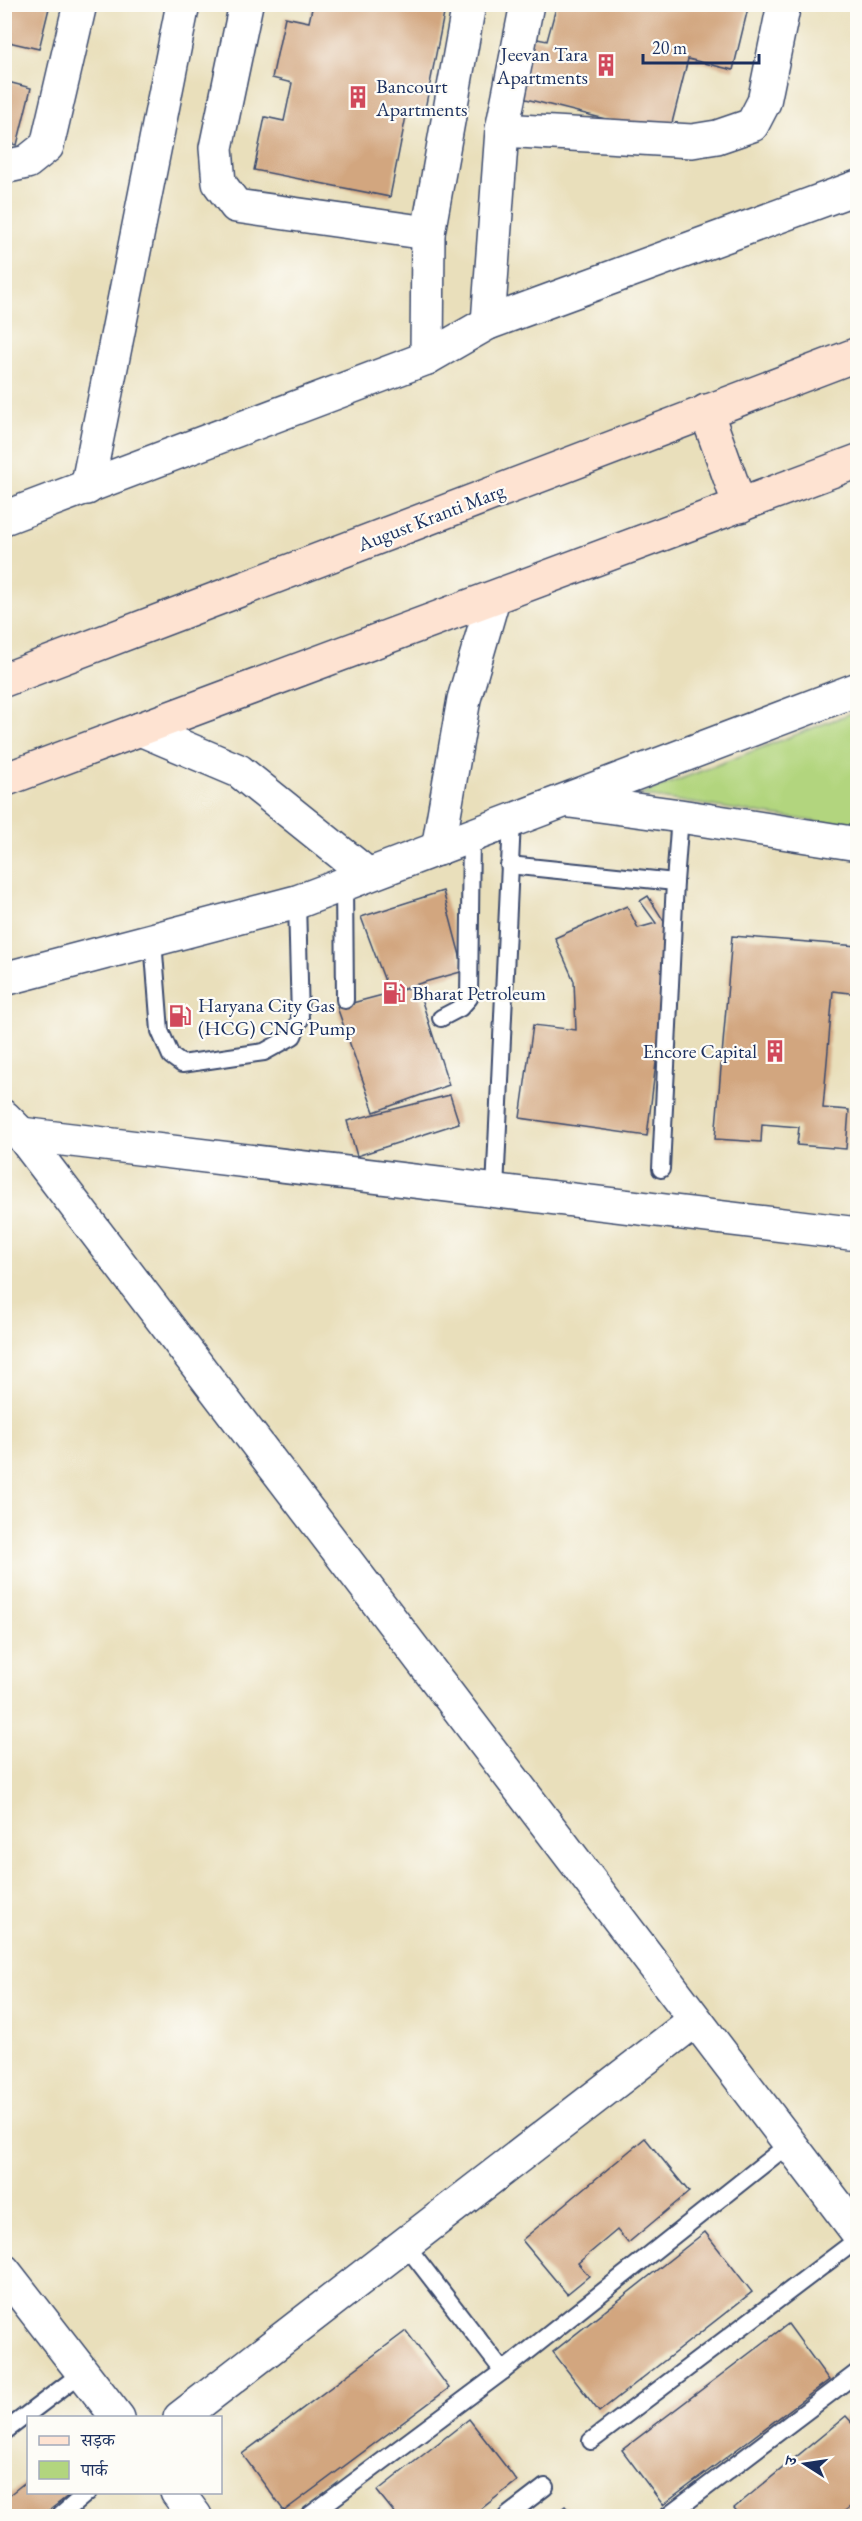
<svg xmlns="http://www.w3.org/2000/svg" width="862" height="2521" viewBox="0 0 862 2521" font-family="'EB Garamond','Noto Serif Devanagari',serif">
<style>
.green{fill:#b2d57e;stroke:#66826e;stroke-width:1.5}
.building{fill:#d2a67f}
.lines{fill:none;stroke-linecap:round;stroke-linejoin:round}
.service-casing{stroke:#3a496c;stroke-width:20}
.minor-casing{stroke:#3a496c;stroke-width:36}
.secondary-casing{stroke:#3a496c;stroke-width:36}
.service{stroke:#fff;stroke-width:16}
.minor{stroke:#fff;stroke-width:33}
.secondary{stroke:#fee3d2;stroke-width:33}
.labels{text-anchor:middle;stroke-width:4.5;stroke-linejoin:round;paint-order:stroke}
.poi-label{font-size:20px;fill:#1b2f5e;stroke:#fdfcf7;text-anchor:start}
.street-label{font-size:20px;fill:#1b2f5e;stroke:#fdfcf7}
</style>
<rect width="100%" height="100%" fill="#fdfcf7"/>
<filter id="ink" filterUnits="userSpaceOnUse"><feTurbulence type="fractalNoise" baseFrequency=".0167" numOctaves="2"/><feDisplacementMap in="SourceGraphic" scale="12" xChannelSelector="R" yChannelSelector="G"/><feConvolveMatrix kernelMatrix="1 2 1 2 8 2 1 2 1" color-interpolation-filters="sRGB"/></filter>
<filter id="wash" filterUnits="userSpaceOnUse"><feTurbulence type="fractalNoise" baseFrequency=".008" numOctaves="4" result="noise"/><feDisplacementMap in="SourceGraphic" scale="24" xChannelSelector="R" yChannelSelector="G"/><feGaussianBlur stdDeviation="1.35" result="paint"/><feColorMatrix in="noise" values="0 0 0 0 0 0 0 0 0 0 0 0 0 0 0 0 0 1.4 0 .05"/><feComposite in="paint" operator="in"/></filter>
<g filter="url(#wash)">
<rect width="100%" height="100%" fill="#e9dfbb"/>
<path class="green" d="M857,711v117l-218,-33z"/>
<g id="blocks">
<g class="building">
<path d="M4,4h46l-11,45 -35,-8z"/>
<path d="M313,4h133l-22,110 -17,-3 -17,86 -136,-27 11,-53 19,4 8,-38 -20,-5 13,-61 24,5z"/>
<path d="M557,4h192l-16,66 -45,-11 -19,76 -151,-38 14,-59 15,3z"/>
<path d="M4,81l27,7 -14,57 -13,-3z"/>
<path d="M443,891l21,80 -75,21 -28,-75z"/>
<path d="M648,896l17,27 4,34 -22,179 -127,-18 13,-93 43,5 -2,-49 -19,-43 72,-32 11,22 18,-5 -16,-22z"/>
<path d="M732,936l126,10v48l-25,-3 -10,117 26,2 -3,39 -49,-4 2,-18 -37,-3 -1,18 -46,-3z"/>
<path d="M417,986l32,99 -75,27 -37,-105z"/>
<path d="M450,1095l9,28 -102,33 -10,-35z"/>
<path d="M645,2138l44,54 -61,51 -11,-13 -39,33 11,13 -22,18 -45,-54z"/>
<path d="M705,2232l47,60 -153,120 -46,-60z"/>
<path d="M788,2324l41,56 -166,125 -41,-55z"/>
<path d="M406,2331l43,57 -165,123 -42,-57z"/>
<path d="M846,2416l12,13v72l-20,15h-97l-7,-8z"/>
<path d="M469,2419l48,62 -45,35h-75l-20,-25z"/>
<path d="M28,2480v12h39l2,3 -27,21h-38v-17z"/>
<path d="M565,2506l9,10h-21z"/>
</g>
</g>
</g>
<g filter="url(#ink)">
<use href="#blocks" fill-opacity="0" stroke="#3a496c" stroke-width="1.5"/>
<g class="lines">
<g class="service-casing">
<g id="service">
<path d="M509,865l166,17"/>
<path d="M344,883l1,117"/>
<path d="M153,940l7,91 11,25 11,8 82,-12 29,-16 7,-17 -3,-117"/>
<path d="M441,1018l19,-10 9,-10 2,-162"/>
<path d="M661,1169l14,-287 5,-66"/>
<path d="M495,1190l17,-369"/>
<path d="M405,2244l98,127 286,-227"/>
<path d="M4,2432l79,-60"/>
<path d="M591,2441l267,-202"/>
<path d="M60,2516l28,-24"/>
<path d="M309,2516l194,-145"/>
<path d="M507,2516l38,-29"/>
<path d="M668,2516l190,-144"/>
</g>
</g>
<g class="minor-casing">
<g id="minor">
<path d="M246,4l-30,144 3,35 17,23 192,27"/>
<path d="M502,130l190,11 25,-4 35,-12 12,-23 20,-98"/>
<path d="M4,167l23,-5 20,-16 33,-142"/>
<path d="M488,323l14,-193 25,-126"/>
<path d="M427,358l1,-125 41,-229"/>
<path d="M87,488l96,-484"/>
<path d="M4,518l423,-160 61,-35 370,-136"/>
<path d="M140,729l99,42 128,103"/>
<path d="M570,801l110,15 178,28"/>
<path d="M438,849l26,-150 29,-100"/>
<path d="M4,979l293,-77 561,-213"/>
<path d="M4,1117l17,17 837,1099"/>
<path d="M21,1134l837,100"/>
<path d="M4,2271l114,147"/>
<path d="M180,2418l514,-397"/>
<path d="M177,2492l18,24"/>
</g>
</g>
<g class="secondary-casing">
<g id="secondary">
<path d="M706,411l34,95"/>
<path d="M4,680l854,-326"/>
<path d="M4,780l854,-319"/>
</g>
</g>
<use href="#service" class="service"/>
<use href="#minor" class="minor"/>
<use href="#secondary" class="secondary"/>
</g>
</g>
<defs>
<g id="building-bare" transform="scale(1.8)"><path d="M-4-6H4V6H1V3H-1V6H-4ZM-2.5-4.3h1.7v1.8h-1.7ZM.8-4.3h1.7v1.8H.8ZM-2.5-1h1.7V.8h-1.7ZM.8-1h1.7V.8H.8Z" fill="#d1495b" stroke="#fdfcf7" stroke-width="2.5" paint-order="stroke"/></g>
<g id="fuel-bare" transform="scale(1.8)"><path d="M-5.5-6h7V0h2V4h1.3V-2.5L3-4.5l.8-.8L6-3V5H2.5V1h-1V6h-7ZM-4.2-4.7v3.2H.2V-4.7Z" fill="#d1495b" stroke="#fdfcf7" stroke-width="2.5" paint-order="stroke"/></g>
</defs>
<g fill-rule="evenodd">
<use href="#building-bare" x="606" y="65"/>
<use href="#building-bare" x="358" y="97"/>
<use href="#fuel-bare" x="394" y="993"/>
<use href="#fuel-bare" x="180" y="1016"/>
<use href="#building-bare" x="775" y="1051"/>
</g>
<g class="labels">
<g class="poi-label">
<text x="588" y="61" text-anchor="end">Jeevan Tara<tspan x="588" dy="23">Apartments</tspan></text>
<text x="376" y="93">Bancourt<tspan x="376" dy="23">Apartments</tspan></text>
<text x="412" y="1000">Bharat Petroleum</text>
<text x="198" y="1012">Haryana City Gas<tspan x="198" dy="23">(HCG) CNG Pump</tspan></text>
<text x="757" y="1058" text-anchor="end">Encore Capital</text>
</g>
<g class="street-label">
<text transform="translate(431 517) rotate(-21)" y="7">August Kranti Marg</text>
</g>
</g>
<rect width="862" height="2521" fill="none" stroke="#fdfcf7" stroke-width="24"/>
<rect x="27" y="2416" width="195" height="78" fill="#fdfcf7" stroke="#a3aaba" stroke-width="1.5"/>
<rect x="39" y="2436" width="30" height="9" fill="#fee3d2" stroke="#a3aaba" stroke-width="1.5"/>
<text x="81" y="2446" font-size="18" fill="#1b2f5e">सड़क</text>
<rect x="39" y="2461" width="30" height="18" fill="#b2d57e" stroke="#a3aaba" stroke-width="1.5"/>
<text x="81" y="2476" font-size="18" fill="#1b2f5e">पार्क</text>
<g transform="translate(805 2464) rotate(282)" stroke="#fdfcf7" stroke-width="4.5" paint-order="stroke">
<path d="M0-4.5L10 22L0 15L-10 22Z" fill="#1b2f5e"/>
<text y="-9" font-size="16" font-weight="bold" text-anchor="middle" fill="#1b2f5e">उ</text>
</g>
<path d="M643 54v9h116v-9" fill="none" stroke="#1b2f5e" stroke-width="3"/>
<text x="652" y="54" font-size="18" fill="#1b2f5e" stroke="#fdfcf7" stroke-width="4.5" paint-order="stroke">20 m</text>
</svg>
